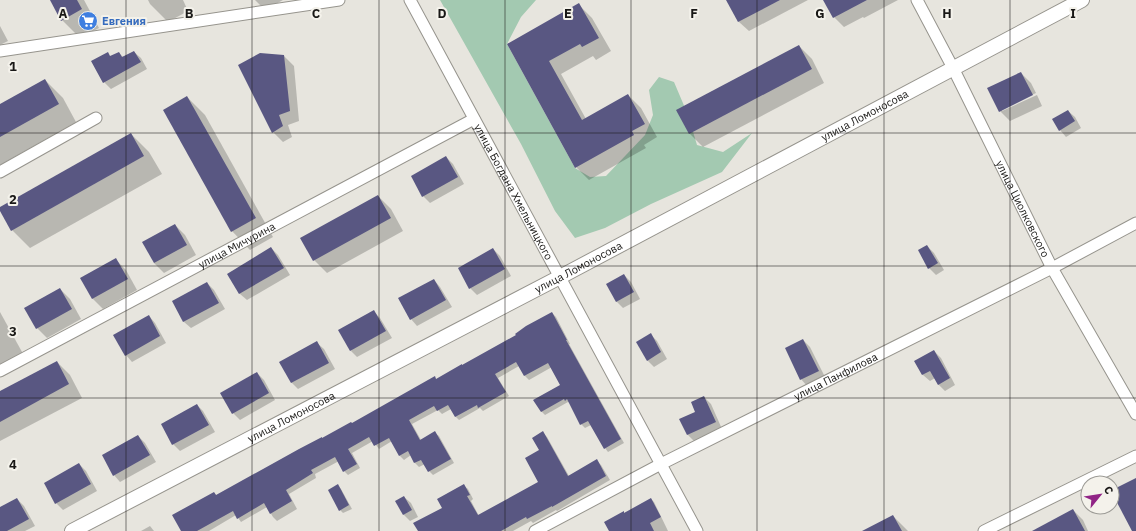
<svg xmlns="http://www.w3.org/2000/svg" width="1136" height="531" viewBox="0 0 1136 531" font-family="'IBM Plex Sans',sans-serif">
<style>
.green{fill:#a3c9b1}
.shadow{fill:#0003}
.building{fill:#595782}
.lines{fill:none;stroke-linecap:round;stroke-linejoin:round}
.minor-casing{stroke:#96948d;stroke-width:13}
.tertiary-casing{stroke:#96948d;stroke-width:16}
.minor{stroke:#fff;stroke-width:11}
.tertiary{stroke:#fff;stroke-width:14}
.grid{fill:none;stroke:#191816;stroke-width:1;stroke-opacity:0.55}
.labels{text-anchor:middle;stroke-width:4;stroke-linejoin:round;paint-order:stroke}
.shop-label{font-size:11px;font-weight:bold;fill:#366cbe;stroke:#f4f2eb;text-anchor:start}
.street-label{font-size:11px;fill:#191816;stroke:#f4f2eb}
.grid-label{font-size:13px;text-anchor:middle;font-weight:bold;fill:#191816;stroke:#f4f2eb;stroke-width:4;stroke-linejoin:round;paint-order:stroke}
</style>
<rect width="100%" height="100%" fill="#e7e5de"/>
<path class="green" d="M440,0h96l-15,17 -14,27 68,124 15,9 16,-1 39,-41 8,-20 -4,-25 10,-13 15,5 14,33 9,30 26,7 29,-19 -30,39 -71,32 -46,24 -30,10 -20,-27 -34,-67z"/>
<g class="shadow">
<path d="M51,0h33l15,28 -19,10 -18,-18z"/>
<path d="M148,0h35l5,11 -20,11 -18,-18z"/>
<path d="M255,0h28l-18,10z"/>
<path d="M728,0h80l-59,31 -10,-9z"/>
<path d="M825,0h73l-34,18 -1,-1 -19,10 -10,-10z"/>
<path d="M579,5l13,13 19,33 -15,9 -3,-4 -32,18 25,45 42,-24 13,13 16,29 -13,8 2,3 -57,32 -13,-13 -68,-123z"/>
<path d="M0,26l8,15 -8,4z"/>
<path d="M799,46l13,13 12,24 -121,64 -13,-13 -13,-23z"/>
<path d="M134,52l7,6 6,11 -36,20 -7,-7 7,-25 8,-4 4,4z"/>
<path d="M284,56l10,10 5,55 -11,4 4,12 -9,5 -10,-10 -34,-67z"/>
<path d="M1021,73l10,10 5,10 -34,16v2l35,-16 5,11 -32,15 -10,-10z"/>
<path d="M45,80l18,18 13,24 -76,43v-60z"/>
<path d="M187,97l18,18 68,122 -23,13 -18,-19z"/>
<path d="M1068,111l7,6 6,11 -15,9 -6,-7z"/>
<path d="M131,134l18,18 13,22 -132,74 -18,-18 -12,-22z"/>
<path d="M446,157l7,7 11,20 -34,19 -7,-7z"/>
<path d="M378,196l13,13 12,22 -76,42 -13,-13z"/>
<path d="M175,225l10,10 11,20 -32,18 -10,-10z"/>
<path d="M927,246l7,7 10,17 -8,5 -7,-7z"/>
<path d="M271,248l7,7 12,20 -43,25 -7,-6 -12,-20z"/>
<path d="M493,249l7,7 11,20 -34,19 -7,-7z"/>
<path d="M116,260l10,10 11,20 -34,19 -10,-10 -11,-20z"/>
<path d="M624,275l7,7 9,17 -17,9 -7,-7z"/>
<path d="M434,280l6,7 12,20 -35,19 -6,-7z"/>
<path d="M207,283l7,7 11,19 -34,19 -7,-6 -11,-20z"/>
<path d="M60,289l10,10 11,20 -34,19 -10,-10z"/>
<path d="M0,312l27,49 -27,9z"/>
<path d="M374,312l6,6 12,20 -35,19 -6,-6z"/>
<path d="M552,313l4,4 14,27h-1l55,99 -16,9 -3,-4 -14,-23 -6,3 -4,-4 -11,-21 -2,-1 -23,13 -4,-4 20,-26 -9,-18 -23,13 -4,-4 -6,-10 -21,12 11,18 -26,15 -3,-3 -21,12 -4,-4 -4,-7 -9,5 -4,-4 -26,14 9,16 14,-7 4,3 15,27 -21,12 -4,-4 -4,-7 -6,3 -4,-4 -4,-8 -7,5 -4,-4 -8,-15 -13,8 -6,-8 -21,12 8,15 -12,7 -4,-4 -5,-10 -24,13 1,4 -27,16 8,15 -20,12 -4,-4 -6,-10 -26,15 -5,-7 -27,16h-27l32,-38 3,3 135,-72 83,-46 2,2 26,-14 54,-31z"/>
<path d="M149,316l6,7 11,20 -34,19 -6,-7z"/>
<path d="M650,334l7,7 10,18 -13,8 -7,-7z"/>
<path d="M803,340l7,7 15,30 -18,9 -6,-7z"/>
<path d="M317,343l7,6 11,20 -37,20 -6,-6 -11,-20z"/>
<path d="M934,351l7,7 14,27 -10,6 -7,-7 -3,-6 -5,3 -7,-6 -7,-14z"/>
<path d="M57,362l13,13 12,23 -82,43v-48z"/>
<path d="M257,373l7,7 11,20 -35,20 -7,-7z"/>
<path d="M704,397l7,7 11,25 -28,12 -6,-6 -7,-15 15,-8z"/>
<path d="M197,405l6,6 12,21 -35,19 -7,-7 -11,-20z"/>
<path d="M543,433l4,4 22,39 28,-15 4,4 9,15 -53,31 -1,-1 -23,13 -2,-2 -18,10h-94l24,-23 20,-23 5,4 5,10 -2,2 8,15 60,-34 1,-32z"/>
<path d="M138,436l7,7 11,19 -36,20 -6,-7z"/>
<path d="M79,464l7,7 11,20 -34,19 -7,-7z"/>
<path d="M338,486l3,3 11,20 -9,4 -3,-3z"/>
<path d="M404,497l7,6 7,14 -8,4 -6,-6z"/>
<path d="M17,499l7,7 11,20 -10,5h-25v-23z"/>
<path d="M651,499l3,3 14,29h-58l14,-19 1,2z"/>
<path d="M1073,510l10,10 5,11h-54z"/>
<path d="M893,516l15,15h-44z"/>
<path d="M150,526l4,5h-13z"/>
</g>
<g class="building">
<path d="M50,0h27l5,9 -21,12z"/>
<path d="M726,0h54l-42,22z"/>
<path d="M823,0h44l-34,18z"/>
<path d="M579,3l20,35 -17,9 -2,-3 -31,17 33,59 46,-26 17,30 -13,7 2,4 -59,33 -68,-124z"/>
<path d="M799,45l13,24 -123,65 -13,-24z"/>
<path d="M134,51l7,11 -38,21 -12,-22 17,-9 2,4 9,-4 3,5z"/>
<path d="M260,53l24,2 6,56 -11,4 4,11 -11,7 -34,-68z"/>
<path d="M1021,72l12,23 -34,17 -12,-24z"/>
<path d="M45,79l14,25 -59,33v-33z"/>
<path d="M187,96l69,122 -25,14 -68,-122z"/>
<path d="M1068,110l7,11 -16,10 -7,-12z"/>
<path d="M131,133l13,23 -133,75 -11,-20v-4z"/>
<path d="M446,156l12,21 -36,20 -11,-21z"/>
<path d="M378,195l13,23 -78,43 -13,-23z"/>
<path d="M175,224l12,21 -33,18 -12,-21z"/>
<path d="M927,245l11,18 -10,6 -10,-19z"/>
<path d="M271,247l13,21 -45,26 -12,-20z"/>
<path d="M493,248l12,21 -36,20 -11,-21z"/>
<path d="M116,258l12,21 -36,20 -12,-21z"/>
<path d="M624,274l10,18 -18,10 -10,-18z"/>
<path d="M434,279l12,21 -36,20 -12,-22z"/>
<path d="M207,282l12,21 -36,19 -11,-21z"/>
<path d="M60,288l12,21 -36,20 -12,-21z"/>
<path d="M374,310l12,21 -36,20 -12,-21z"/>
<path d="M552,312l15,28h-1l55,99 -17,10 -16,-28 -8,4 -13,-26 -2,2 -1,-2 -23,13 -8,-12 27,-15 -12,-22 -24,13 -8,-14 -21,12 11,18 -28,16 -1,-3 -22,12 -7,-12 -11,6 -3,-5 -25,14 11,20 15,-9 16,28 -23,13 -7,-12 -7,3 -6,-12 -9,5 -10,-18 -15,8 -5,-9 -21,12 9,15 -14,8 -8,-15 -24,13 2,3 -27,17 6,11 -22,13 -6,-11 -27,16 -4,-8 -36,20h-16l-9,-16 42,-23 2,3 83,-46 23,-12v1l29,-16 1,1 83,-47 1,3 26,-15v1l54,-30 -1,-1 11,-8z"/>
<path d="M149,315l11,21 -35,20 -12,-21z"/>
<path d="M651,333l10,19 -14,9 -11,-19z"/>
<path d="M803,339l16,32 -19,9 -15,-32z"/>
<path d="M317,341l12,22 -38,20 -12,-21z"/>
<path d="M934,350l16,28 -12,7 -8,-14 -8,4 -8,-14z"/>
<path d="M57,361l12,23 -69,38v-31z"/>
<path d="M257,372l12,21 -37,21 -12,-21z"/>
<path d="M704,396l12,26 -29,13 -8,-16 16,-7 -4,-10z"/>
<path d="M197,404l12,21 -37,20 -11,-21z"/>
<path d="M543,431l25,45 29,-17 9,17 -54,31v-1l-25,13 -1,-2 -25,14h-83l-5,-8 29,-15 -5,-9 27,-15 6,11 -3,1 11,19 60,-33 -13,-24 14,-8 -7,-12z"/>
<path d="M138,435l12,20 -37,21 -11,-21z"/>
<path d="M79,463l12,21 -36,20 -11,-21z"/>
<path d="M1136,478v53h-4l-20,-38v-3z"/>
<path d="M338,484l11,21 -10,6 -11,-21z"/>
<path d="M404,496l8,14 -9,5 -8,-14z"/>
<path d="M17,498l12,21 -22,12h-7v-24z"/>
<path d="M651,498l10,19 -11,6 4,8h-45l-5,-9 20,-11v2z"/>
<path d="M1073,509l12,22h-53z"/>
<path d="M893,515l9,16h-40z"/>
</g>
<g class="lines">
<g class="minor-casing">
<g id="minor">
<path id="s1" d="M410,0l287,531"/>
<path id="s2" d="M917,0l36,68 99,200 84,146"/>
<path d="M0,51l339,-51"/>
<path d="M0,172l96,-54"/>
<path id="s3" d="M0,371l474,-252"/>
<path id="s4" d="M535,531l126,-67 391,-196 84,-45"/>
<path d="M984,531l152,-75"/>
</g>
</g>
<g class="tertiary-casing">
<g id="tertiary">
<path id="s5" d="M72,531l488,-254 522,-277"/>
</g>
</g>
<use href="#minor" class="minor"/>
<use href="#tertiary" class="tertiary"/>
</g>
<path class="grid" d="M126,0v531M252,0v531M379,0v531M505,0v531M631,0v531M757,0v531M884,0v531M1010,0v531M0,133h1136M0,266h1136M0,398h1136"/>
<defs>
<g id="supermarket-disc" transform="scale(1)"><circle r="9.5" fill="#3f7fe0" stroke="#f4f2eb"/><path d="M-6-5.5h2.5l.6 2H6L4.5 2H-2.5L-4.4-4H-6ZM-1.5 3.2a1.3 1.3 0 1 0 .1 0ZM3 3.2a1.3 1.3 0 1 0 .1 0Z" fill="#fff"/></g>
</defs>
<g fill-rule="evenodd">
<use href="#supermarket-disc" x="88" y="21"/>
</g>
<g class="labels">
<g class="shop-label">
<text x="102" y="25">Евгения</text>
</g>
<g class="street-label">
<text dy="4" stroke="none"><textPath href="#s5" startOffset="895">улица Ломоносова</textPath></text>
<text dy="4" stroke="none"><textPath href="#s1" startOffset="218">улица Богдана Хмельницкого</textPath></text>
<text dy="4" stroke="none"><textPath href="#s2" startOffset="234">улица Циолковского</textPath></text>
<text dy="4" stroke="none"><textPath href="#s3" startOffset="268">улица Мичурина</textPath></text>
<text dy="4" stroke="none"><textPath href="#s5" startOffset="571">улица Ломоносова</textPath></text>
<text dy="4" stroke="none"><textPath href="#s4" startOffset="338">улица Панфилова</textPath></text>
<text dy="4" stroke="none"><textPath href="#s5" startOffset="247">улица Ломоносова</textPath></text>
</g>
</g>
<g class="grid-label">
<text x="63" y="18">A</text>
<text x="189" y="18">B</text>
<text x="316" y="18">C</text>
<text x="442" y="18">D</text>
<text x="568" y="18">E</text>
<text x="694" y="18">F</text>
<text x="820" y="18">G</text>
<text x="947" y="18">H</text>
<text x="1073" y="18">I</text>
<text x="13" y="71">1</text>
<text x="13" y="204">2</text>
<text x="13" y="336">3</text>
<text x="13" y="469">4</text>
</g>
<g transform="translate(1100 495) rotate(60)"><circle r="19" fill="#f4f2eb" stroke="#9c9b96"/>
<path d="M0-3L7 15L0 10L-7 15Z" fill="#912486"/>
<text y="-6" font-size="11" font-weight="bold" text-anchor="middle" fill="#191816">С</text>
</g>
</svg>
